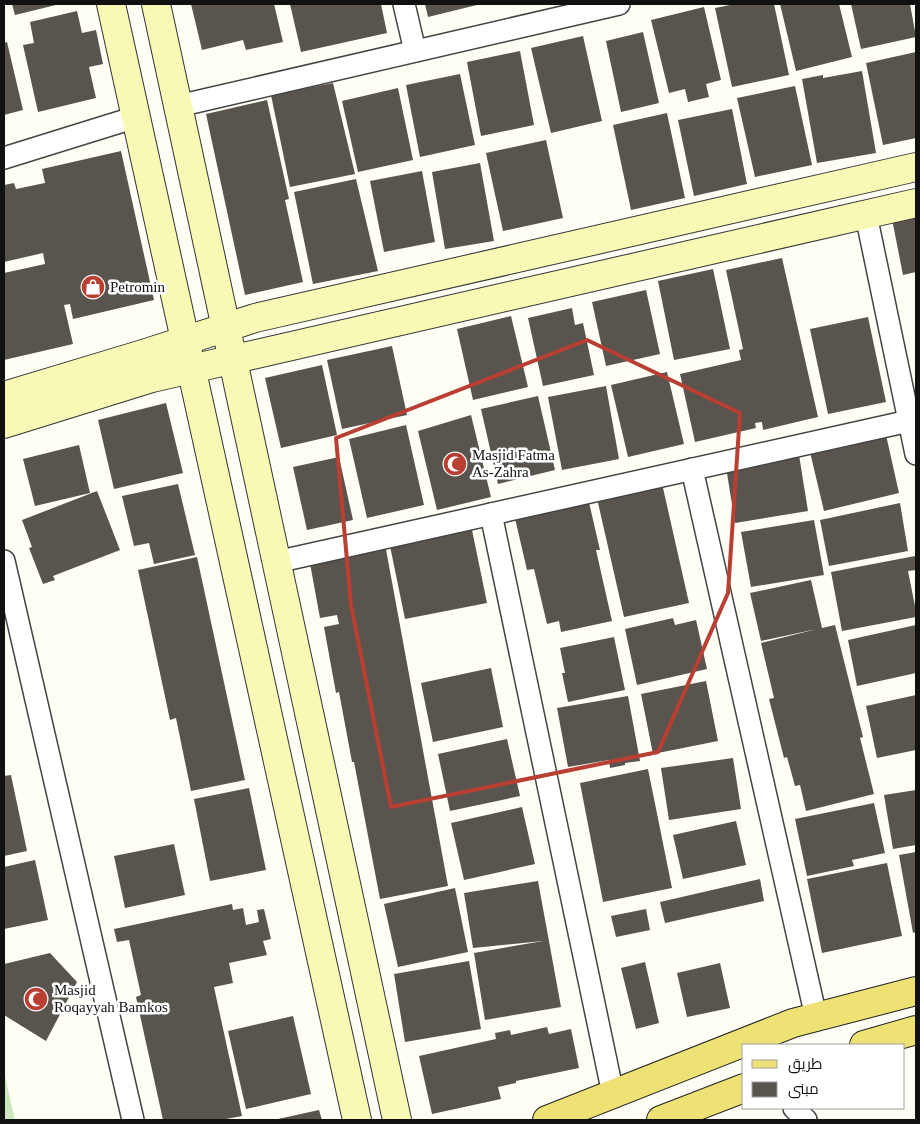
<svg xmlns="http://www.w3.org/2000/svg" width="920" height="1124" viewBox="0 0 920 1124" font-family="'Times New Roman',Cairo,serif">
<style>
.green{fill:#cfe7c0}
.building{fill:#59544e}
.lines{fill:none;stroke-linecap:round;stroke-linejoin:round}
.street-casing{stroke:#444;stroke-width:24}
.secondary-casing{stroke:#333;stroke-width:30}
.primary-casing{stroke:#222;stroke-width:30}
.street{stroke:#fff;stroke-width:21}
.secondary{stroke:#f7f9b5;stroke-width:28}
.primary{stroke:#eee275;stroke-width:28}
.marked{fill:none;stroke:#b83f32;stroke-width:4;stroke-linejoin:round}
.labels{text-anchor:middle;stroke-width:5;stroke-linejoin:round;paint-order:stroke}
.poi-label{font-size:15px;fill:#111;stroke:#fff;text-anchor:start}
</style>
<rect width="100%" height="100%" fill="#fefef5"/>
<path class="green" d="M4,1072l11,48h-11z"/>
<g class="building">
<path d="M12,4h48l-45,11z"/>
<path d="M191,4h83l9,38 -37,8 -3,-10 -41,10z"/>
<path d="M290,4h91l6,29 -86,19z"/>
<path d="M425,4h56l-53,13z"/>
<path d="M735,4h39l15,71 -57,12 -17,-79z"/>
<path d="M780,4h59l13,53 -56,14z"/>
<path d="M851,4h59l6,33 -55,12z"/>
<path d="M704,7l17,73 -15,4 3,13 -21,5 -3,-13 -16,4 -18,-73z"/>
<path d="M77,11l5,22 14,-3 7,34 -14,3 7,31 -58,14 -15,-67 11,-2 -4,-21z"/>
<path d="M643,32l16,71 -38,9 -15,-71z"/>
<path d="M583,36l19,85 -51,12 -20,-85z"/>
<path d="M7,42l16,68 -19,5v-72z"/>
<path d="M520,51l14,74 -53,11 -14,-74z"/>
<path d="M916,52v86l-33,7 -17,-82z"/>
<path d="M862,71l14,82 -59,10 -15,-84 21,-4v3z"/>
<path d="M460,74l15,71 -55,12 -14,-72z"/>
<path d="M333,83l22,91 -65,13 -19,-92z"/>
<path d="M795,86l17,79 -57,12 -18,-79z"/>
<path d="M398,88l15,72 -55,12 -16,-71z"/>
<path d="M267,100l22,99 -4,1 18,82 -58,13 -39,-181z"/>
<path d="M732,109l15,75 -53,12 -16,-76z"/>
<path d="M667,113l18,85 -54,12 -18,-85z"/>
<path d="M546,140l17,78 -60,13 -17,-78z"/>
<path d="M121,151l33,149 -81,19 -3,-15 -6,1 9,39 -69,16v-87l41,-9 -2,-11 -39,9v-77l10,-2 2,6 29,-6 -3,-14z"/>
<path d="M480,163l14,78 -49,8 -13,-77z"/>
<path d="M422,171l13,71 -51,10 -14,-71z"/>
<path d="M356,179l22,92 -65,13 -19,-92z"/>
<path d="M916,214v58l-13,3 -11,-56z"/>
<path d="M782,258l36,159 -55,13 -1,-8 -7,1 1,5 -61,14 -15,-68 61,-14 -2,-10 4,-1 -17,-79z"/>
<path d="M713,269l17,80 -56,11 -16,-79z"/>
<path d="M646,290l14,64 -54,12 -14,-64z"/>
<path d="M572,308l3,17 8,-2 11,52 -51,11 -15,-68z"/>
<path d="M511,316l17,71 -55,13 -16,-71z"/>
<path d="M868,317l18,85 -58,12 -18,-85z"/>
<path d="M392,346l15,69 -65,14 -15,-69z"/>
<path d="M322,365l15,70 -56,13 -16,-70z"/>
<path d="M667,372l17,72 -56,13 -17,-72z"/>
<path d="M606,386l13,73 -57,11 -14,-73z"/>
<path d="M538,396l17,74 -57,14 -17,-75z"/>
<path d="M166,403l17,70 -69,16 -16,-69z"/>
<path d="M471,415l20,82 -54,13 -19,-79z"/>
<path d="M406,425l18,80 -57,13 -18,-79z"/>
<path d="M886,435l13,58 -75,18 -14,-59z"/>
<path d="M79,445l11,48 -55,13 -12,-47z"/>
<path d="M799,455l9,56 -73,12 -9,-56z"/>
<path d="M339,457l14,63 -46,10 -14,-63z"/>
<path d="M661,479l28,124 -65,14 -28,-123z"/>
<path d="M178,484l17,71 -41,9 -5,-21 -15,3 -12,-50z"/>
<path d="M97,491l23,59 -67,26 2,4 -12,4 -14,-36 3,-1 -10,-27z"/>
<path d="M588,498l12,52h-4l16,71 -51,11 -2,-11 -12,3 -13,-55 -7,1 -13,-56z"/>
<path d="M900,503l8,48 -79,15 -9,-46z"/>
<path d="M814,520l10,55 -73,12 -10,-55z"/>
<path d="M472,530l15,73 -82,16 -15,-73z"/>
<path d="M385,544l63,342 -68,13 -26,-137h-2l-13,-70 -3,1 -12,-66 15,-3 -2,-9 -17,3 -11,-60z"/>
<path d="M915,556l1,14 -8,1 8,40v6l-74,14 -11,-59z"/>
<path d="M197,557l48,223 -54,11 -15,-73 -6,2 -32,-150z"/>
<path d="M811,580l11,48 13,-3 28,112 -3,1 14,56 -68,17 -6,-26 -5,1 -8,-29 -3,1 -15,-59 5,-1 -13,-55 56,-14 -56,12 -11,-48z"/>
<path d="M673,618l2,7 21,-5 11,49 -70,16 -12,-56z"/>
<path d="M916,625v48l-59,13 -9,-46z"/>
<path d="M614,637l11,53 -57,12 -6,-29h3l-5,-25z"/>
<path d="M491,668l12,59 -70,15 -12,-59z"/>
<path d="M706,681l12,60 -65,13 -12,-60z"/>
<path d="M916,695v55l-39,8 -11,-52z"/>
<path d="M628,696l12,65 -15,2v2l-15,3 -1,-8 -41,7 -11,-59z"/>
<path d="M507,739l13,57 -70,15 -12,-57z"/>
<path d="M733,758l8,51 -72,11 -8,-52z"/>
<path d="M648,769l24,119 -69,14 -23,-119z"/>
<path d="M11,775l16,76 -23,5v-80z"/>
<path d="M249,788l17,82 -56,11 -16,-82z"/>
<path d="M916,790v55l-23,4 -9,-54z"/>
<path d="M874,803l11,50 -33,7 2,6 -47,10 -12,-57z"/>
<path d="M522,807l13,57 -71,16 -13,-57z"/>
<path d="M736,821l10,44 -63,14 -10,-44z"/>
<path d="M174,844l11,51 -60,13 -11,-52z"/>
<path d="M916,852v80l-3,1 -14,-78z"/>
<path d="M35,860l13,60 -44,9v-62z"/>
<path d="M887,863l15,73 -80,17 -15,-74z"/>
<path d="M760,879l4,22 -99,22 -5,-21z"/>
<path d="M538,881l23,126 -76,13 -11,-67 69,-12 -70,7 -9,-55z"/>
<path d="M455,888l13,64 -70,15 -14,-63z"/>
<path d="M232,904l1,6 10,-2 3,17 13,-3 -2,-12 7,-1 7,30 -8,2 4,14 -38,8 4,20 -19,4 28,129 -21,4h-58l-27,-123 5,-2 -12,-55 -12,2 -3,-13z"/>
<path d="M646,909l4,21 -34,7 -5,-21z"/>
<path d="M50,953l27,29 -31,59 -42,-26v-51z"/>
<path d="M469,961l12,68 -76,13 -11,-68z"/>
<path d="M645,962l14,61 -23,6 -15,-61z"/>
<path d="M720,963l10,45 -43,9 -10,-44z"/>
<path d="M293,1016l18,78 -65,15 -18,-78z"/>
<path d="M547,1027l2,7 22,-5 8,39 -63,13v2l-18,4 3,12 -69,15 -13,-58 77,-17 -1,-6 15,-3 1,5z"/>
<path d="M319,1110l3,10h-44v-1z"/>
</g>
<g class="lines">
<g class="street-casing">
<g id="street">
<path d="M404,4l11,47"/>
<path d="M178,106l441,-102"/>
<path d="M4,158l132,-41"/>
<path d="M866,215l50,239"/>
<path d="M692,469l124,548"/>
<path d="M491,514l122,580"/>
<path d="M4,561l129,559"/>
<path d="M276,562l633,-141"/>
<path d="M794,1108l12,12"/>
</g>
</g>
<g class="secondary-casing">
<g id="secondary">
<path d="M111,4l246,1116"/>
<path d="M156,4l241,1116"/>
<path d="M4,396l139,-42 112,-36 661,-151"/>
<path d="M4,424l148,-46 39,-9 725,-166"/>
</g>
</g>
<g class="primary-casing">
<g id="primary">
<path d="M864,1045l52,-15"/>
<path d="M547,1120l246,-97 123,-32"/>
<path d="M661,1120l83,-32"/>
</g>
</g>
<use href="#street" class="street"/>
<use href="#secondary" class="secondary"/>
<use href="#primary" class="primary"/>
</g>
<path class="marked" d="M587,340l153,73 -12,180 -70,159 -267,55 -40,-202 -15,-167z"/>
<defs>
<g id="shop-disc" transform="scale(1.25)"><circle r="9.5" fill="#b83f32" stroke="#fff"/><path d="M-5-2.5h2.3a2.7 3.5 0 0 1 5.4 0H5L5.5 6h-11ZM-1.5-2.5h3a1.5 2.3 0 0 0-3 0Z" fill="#fff"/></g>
<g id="mosque-disc" transform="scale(1.25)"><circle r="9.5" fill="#b83f32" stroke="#fff"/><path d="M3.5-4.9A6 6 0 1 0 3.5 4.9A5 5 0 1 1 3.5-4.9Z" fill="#fff"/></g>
</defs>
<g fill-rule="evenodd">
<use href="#shop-disc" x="93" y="287"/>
<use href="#mosque-disc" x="455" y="464"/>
<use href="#mosque-disc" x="36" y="999"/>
</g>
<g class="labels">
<g class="poi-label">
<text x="110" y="292">Petromin</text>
<text x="472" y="460">Masjid Fatma<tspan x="472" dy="17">As-Zahra</tspan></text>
<text x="54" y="995">Masjid<tspan x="54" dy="17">Roqayyah Bamkos</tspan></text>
</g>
</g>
<rect width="920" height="1124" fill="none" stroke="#111111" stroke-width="10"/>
<rect x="742" y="1044" width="162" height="65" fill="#ffffff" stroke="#a0a0a0"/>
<rect x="752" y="1060" width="25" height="8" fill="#eee275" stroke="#a0a0a0"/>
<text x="788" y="1069" font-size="15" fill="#111111">طريق</text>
<rect x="752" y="1082" width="25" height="15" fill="#59544e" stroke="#a0a0a0"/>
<text x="788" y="1094" font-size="15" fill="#111111">مبنى</text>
</svg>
